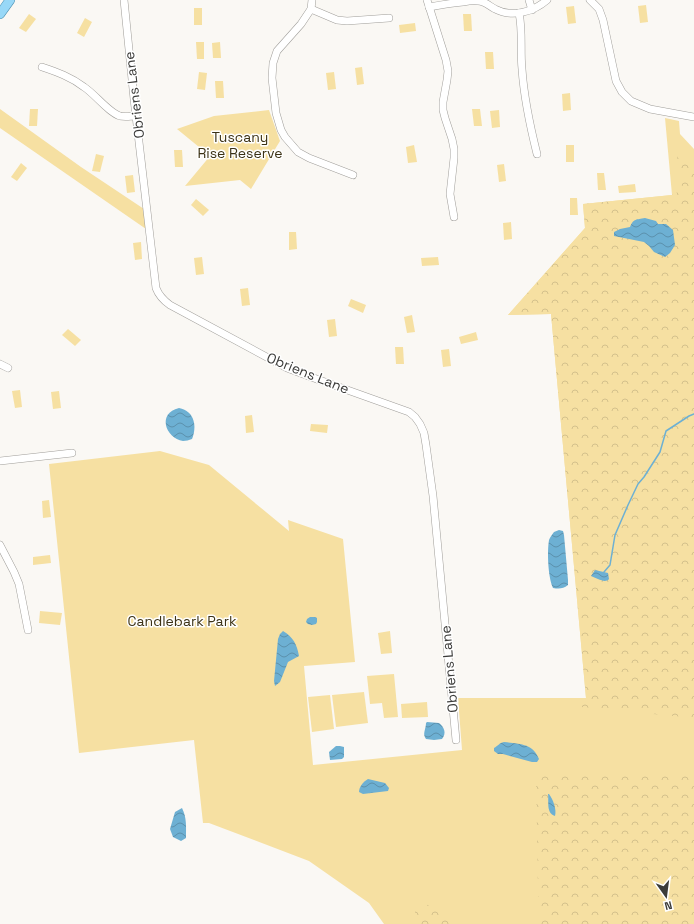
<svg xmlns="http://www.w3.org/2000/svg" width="694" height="924" viewBox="0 0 694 924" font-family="'Space Grotesk',sans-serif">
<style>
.green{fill:#f6e0a2}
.forest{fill:url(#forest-crowns)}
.water{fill:url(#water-waves)}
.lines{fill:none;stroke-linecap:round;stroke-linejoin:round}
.stream{stroke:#6db0d3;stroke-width:1.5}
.minor-casing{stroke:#a09e9a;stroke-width:8}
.major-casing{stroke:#4b90b1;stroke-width:10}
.minor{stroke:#fff;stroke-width:7}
.major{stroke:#98d8f7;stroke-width:9}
.labels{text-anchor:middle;stroke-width:3;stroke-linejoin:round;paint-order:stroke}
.street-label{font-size:14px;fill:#3b3b39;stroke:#fff}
.park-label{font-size:14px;fill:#3c3215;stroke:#fff}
</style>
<defs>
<pattern id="forest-crowns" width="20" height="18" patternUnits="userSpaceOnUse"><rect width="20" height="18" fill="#f6e0a2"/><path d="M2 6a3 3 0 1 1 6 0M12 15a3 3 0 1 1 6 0" fill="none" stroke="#d4c18c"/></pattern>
<pattern id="water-waves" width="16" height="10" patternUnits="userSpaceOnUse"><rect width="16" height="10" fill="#6db0d3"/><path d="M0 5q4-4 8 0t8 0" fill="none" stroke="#5b90ac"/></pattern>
</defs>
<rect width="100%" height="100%" fill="#faf8f4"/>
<g class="green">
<path d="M646,5l2,17 -8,1 -2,-17z"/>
<path d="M574,6l2,17 -8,1 -2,-17z"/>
<rect x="194" y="8" width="8" height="17"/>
<path d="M29,14l7,5 -10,13 -7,-4z"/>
<path d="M463,14h8l1,17h-8z"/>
<path d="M85,18l7,4 -8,15 -7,-4z"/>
<path d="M415,23l1,8 -16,2 -1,-8z"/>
<path d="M196,42h8v17h-7z"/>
<path d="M220,42l1,16h-8l-1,-15z"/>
<path d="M485,52h8l1,17h-8z"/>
<path d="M362,67l2,17 -7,1 -2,-17z"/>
<path d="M199,72l8,1 -2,17 -8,-1z"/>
<path d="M334,72l2,17 -8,1 -2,-17z"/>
<path d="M215,81h8l1,17h-8z"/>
<path d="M570,93l1,17 -8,1 -1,-17z"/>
<path d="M0,109l81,58 63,42 2,20 -146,-101z"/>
<path d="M30,109h8l-1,17h-8z"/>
<path d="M472,109h8l2,17h-8z"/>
<path d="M269,110l11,31 -29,48 -11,-9 -55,6 25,-30 -33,-27 37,-13z"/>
<path d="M499,110l1,17 -8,1 -2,-17z"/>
<path d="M665,118l14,3 1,13 14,15v775h-310l-15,-21 -60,-42 -100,-38h-6l-9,-83 -115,13 -30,-289 111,-13 49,14 80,66 -1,-11 55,19 12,123 -51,4 9,99 149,-15 -4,-52h128l-35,-384 -43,1 77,-87 -2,-24 89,-9z"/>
<path d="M414,145l3,17 -9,1 -2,-16z"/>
<rect x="566" y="145" width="8" height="17"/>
<path d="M174,150h8l1,17h-8z"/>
<path d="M96,154l8,2 -4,16 -8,-1z"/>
<path d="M21,163l6,5 -10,13 -6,-4z"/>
<path d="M504,164l2,17 -7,1 -2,-17z"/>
<path d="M597,173h7l2,17h-8z"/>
<path d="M133,175l2,17 -8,1 -2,-17z"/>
<path d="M635,184l1,8 -17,1 -1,-7z"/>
<path d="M570,198h7l1,17h-8z"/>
<path d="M196,199l13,11 -6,6 -12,-11z"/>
<path d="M511,222l1,17 -8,1 -1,-17z"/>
<path d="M289,232h7l1,17 -8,1z"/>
<path d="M141,242l1,17 -7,1 -2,-17z"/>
<path d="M202,257l2,17 -8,1 -2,-17z"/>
<path d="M438,257l1,8 -17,1 -1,-8z"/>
<path d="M248,288l2,17 -8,1 -2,-17z"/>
<path d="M351,299l15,6 -3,8 -15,-7z"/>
<path d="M412,315l3,17 -8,1 -3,-16z"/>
<path d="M335,319l2,17 -8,1 -2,-17z"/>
<path d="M68,329l13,11 -6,6 -13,-11z"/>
<path d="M476,332l2,8 -17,4 -2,-7z"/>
<path d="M395,347h8l1,17h-8z"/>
<path d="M449,349l2,17 -8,1 -2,-17z"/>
<path d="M20,390l2,17 -7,1 -3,-17z"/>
<path d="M59,391l2,17 -8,1 -2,-17z"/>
<path d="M252,415l2,17 -8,1 -1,-17z"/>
<path d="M311,424l17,1 -1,8 -17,-2z"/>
<path d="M49,500l2,17 -8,1 -1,-17z"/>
<path d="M50,555l1,8 -18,2v-8z"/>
<path d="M40,611l22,2 -2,12 -21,-2z"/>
<path d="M390,631l2,22 -11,1 -3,-21z"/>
<path d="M394,674l4,43 -14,1 -2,-15 -12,1 -3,-28z"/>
<path d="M364,692l4,31 -32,4 -4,-32z"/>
<path d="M330,695l4,34 -22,3 -4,-35z"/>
<path d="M427,702l1,15 -26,1 -1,-14z"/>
</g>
<g class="forest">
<path d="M678,155l3,1 13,13v549l-113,-11v-9h5l-35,-384 -43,1 77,-87 -2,-24 89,-9 8,-4 2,-4 -5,-28z"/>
<path d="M536,774h158v150h-153l-3,-28z"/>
<path d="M430,904l16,9 11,11h-42v-14z"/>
</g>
<g class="water">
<path d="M645,218l11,3 2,3h8l7,6 2,15 -5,8 -5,4 -11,-5 -5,-6 -5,-4 -30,-6v-4l6,-3 10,-2c4,-9 6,-7 15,-9z"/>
<path d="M179,408c16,3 18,19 13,31 -3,1 -6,2 -9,2 -18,-3 -26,-28 -4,-33z"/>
<path d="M559,530l4,1 1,4 4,45v5c-5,4 -9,4 -15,3 -5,-11 -6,-36 -4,-48 1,-3 3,-5 5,-8z"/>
<path d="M595,570l13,3 1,6c-4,5 -12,-1 -18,-3z"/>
<path d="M310,617h5l2,1v4l-1,2 -4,1 -4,-1 -2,-2 1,-3z"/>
<path d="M283,631c10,6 14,13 16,25l-11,6 -8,20 -5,4 -1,-5 4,-42 2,-5z"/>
<path d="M427,722l12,1c5,4 8,10 3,16l-8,1 -8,-1c-4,-5 0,-10 0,-16z"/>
<path d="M504,742c15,2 29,1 35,17l-2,3h-5l-29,-8h-5l-4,-3v-3c4,-2 5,-5 10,-6z"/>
<path d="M336,746h4l4,1v10l-2,2 -12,1 -1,-8z"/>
<path d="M368,779l17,4 4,5 -1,3 -25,3 -4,-2c0,-5 4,-10 9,-13z"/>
<path d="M548,794h1c4,5 8,16 6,22 -9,-3 -6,-14 -7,-22z"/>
<path d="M182,808c5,10 4,19 4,30l-5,3 -8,-4 -3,-8 5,-17z"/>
</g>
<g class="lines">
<path class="stream" d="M604,572l6,-7 5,-30 13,-30 10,-21 6,-7 16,-25 6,-21 23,-15 5,-2"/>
<g class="minor-casing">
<g id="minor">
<path d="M124,0l10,99 22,189c3,8 7,12 14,17l117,63 24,9 98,35 6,5 5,7 4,9 2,12 7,51 23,244"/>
<path d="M312,0l-1,9 -10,15 -24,27 -4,12 -1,15 4,35 5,17 4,7 13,15 11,6 44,17"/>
<path d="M427,0l19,60 2,11 -1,9 -4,22v8l2,8 7,21 2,10v9l-4,36 4,23"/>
<path d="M529,0l3,10"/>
<path d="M590,0l9,9 4,11 13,61 6,11 9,9 19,8 44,8"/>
<path d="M429,7c11,-2 23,-4 34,-5 5,-1 10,-2 15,-1 7,0 11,5 17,8 17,9 38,3 52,-9"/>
<path d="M311,9l26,11 10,1 42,-3"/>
<path d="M519,13c4,19 1,37 3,56 2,29 8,57 15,85"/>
<path d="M42,67c15,5 29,10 42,20 11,7 25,26 36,29 5,1 11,0 16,0"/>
<path d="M0,364l8,4"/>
<path d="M0,461l72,-8"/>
<path d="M0,545l14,27 5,12 9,46"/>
</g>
</g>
<g class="major-casing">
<path id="major" d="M0,14l10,-14"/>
</g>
<use href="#minor" class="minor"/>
<use href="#major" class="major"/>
</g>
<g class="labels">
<g class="street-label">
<text transform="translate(134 95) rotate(-97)" y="5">Obriens Lane</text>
<text transform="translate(308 373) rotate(22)" y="5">Obriens Lane</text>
<text transform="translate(449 669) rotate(-95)" y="5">Obriens Lane</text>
</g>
<g class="park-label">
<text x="240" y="142">Tuscany<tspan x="240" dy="16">Rise Reserve</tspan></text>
<text x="182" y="626">Candlebark Park</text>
</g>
</g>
<g transform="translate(666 896) rotate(166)" stroke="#ffffff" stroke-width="3" paint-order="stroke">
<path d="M0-3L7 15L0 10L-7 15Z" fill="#3b3b39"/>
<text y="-6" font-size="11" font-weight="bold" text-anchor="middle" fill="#3b3b39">N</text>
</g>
</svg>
